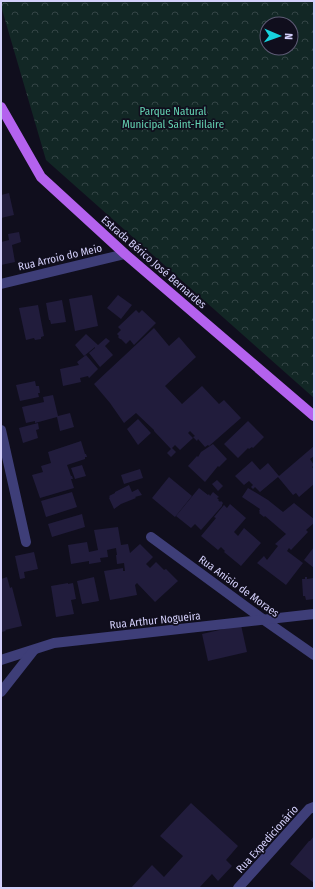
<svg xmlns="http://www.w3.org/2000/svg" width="315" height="889" viewBox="0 0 315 889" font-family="'Fira Sans Condensed',sans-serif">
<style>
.forest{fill:url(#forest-crowns);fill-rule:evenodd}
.building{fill:#211c3c}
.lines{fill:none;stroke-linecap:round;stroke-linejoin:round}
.minor{stroke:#3e3e78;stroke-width:10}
.major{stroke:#b462ee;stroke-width:10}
.labels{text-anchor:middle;stroke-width:3.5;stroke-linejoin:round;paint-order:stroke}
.park-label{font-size:11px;fill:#64d2b2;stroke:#100e1d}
.street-label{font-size:11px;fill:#d3cffa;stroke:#100e1d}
</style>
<defs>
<pattern id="forest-crowns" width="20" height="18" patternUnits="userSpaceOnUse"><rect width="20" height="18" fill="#122725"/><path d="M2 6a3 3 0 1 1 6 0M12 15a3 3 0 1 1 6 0" fill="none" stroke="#344546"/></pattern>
</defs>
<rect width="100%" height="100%" fill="#100e1d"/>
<path class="forest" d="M1,1h313v397l-268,-238 -45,-154zM267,24h24v24h-24z"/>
<g class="building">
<path d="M9,193l5,22 -13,3v-23z"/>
<path d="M19,232l2,10 -9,3 3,17 -14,3v-23l8,-2 -1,-6z"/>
<path d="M92,295l6,31 -23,5 -6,-32z"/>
<path d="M118,295l14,10 -11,14 -14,-11z"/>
<path d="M62,300l4,22 -15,2 -1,-4h-1l-3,-17z"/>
<path d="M38,305l6,31 -3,1v2l-6,1 -1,-2 -8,2 -7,-32z"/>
<path d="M136,310l3,3 3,-3 14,13 -22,22 -4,-5 -4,4 -5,-5h-1l-2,-2 1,-1 -2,-2 4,-4 -3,-3z"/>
<path d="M154,328l15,18 10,-9 17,20 -31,29 17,18 20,-18 17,18 5,-4 17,18 -32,28 -1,-1 -3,2 -7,-8 -1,2 -4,-4 2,-1 -5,-5 -2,2 5,5 -13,12 -5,-5 -3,3 4,4 -5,5 -4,-4 4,-4 -17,-18v-1l-18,-17 -12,10 -14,-20 -16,-19z"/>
<path d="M86,334l12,11 8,-7 4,3 -5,5 8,9 -13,12 -11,-14 6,-5v-1l-11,9 -9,-11z"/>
<path d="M86,355l12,14 -9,9 -1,-2 -8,2 1,4 -18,4 -3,-17 19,-4 -2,-3z"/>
<path d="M35,381l1,5h3l1,7h-2l1,4 -19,4 -4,-16z"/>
<path d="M53,395l5,21 12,-3 4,14 -14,4 -3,-14 -22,6v-2l-9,2 -4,-16 22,-5 -1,-5z"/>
<path d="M138,419l13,14 -13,12 -11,-16z"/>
<path d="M248,421l16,16 -11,11 -1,-1 -3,2 -1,-1 -10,10 -14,-14z"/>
<path d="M38,423l1,6 -3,1 2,8 -15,5 -4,-15z"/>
<path d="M81,441l4,13h1l1,3h-2v2l-18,6 4,11h1l1,3h-2l3,9 -34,10 -8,-23 11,-3 -2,-6 10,-3 -3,-11z"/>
<path d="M213,444l14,15 -8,8 -1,-1 -13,16 -17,-16 9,-10 1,1 3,-5z"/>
<path d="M314,446v10l-4,3 4,6 -2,2 2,3v14l-15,13 -3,-4 -3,2 -15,-18 -18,15 -5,-5 -2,2 -2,-2 2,-2 -4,-4 -5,4 -9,-9 17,-15 8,9 8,-7 11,13z"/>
<path d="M82,465l4,11 -11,3 -4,-11z"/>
<path d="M140,469l3,9 -19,6 -3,-9z"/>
<path d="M169,477l23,19 -17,21 -23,-19z"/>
<path d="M217,480l6,6 -5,5 -6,-7z"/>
<path d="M129,485l3,7 6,-3 4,6 -7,2 1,1 -15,6 -7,5 -5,-11 1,-1 -1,-1 6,-3v-1z"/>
<path d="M199,488l9,7 1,-1 1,2 3,-4 6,5 -2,1 2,2h-1l2,2 1,-1 2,2 -1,2v1l-21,24 -6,-6 -4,4 -15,-12z"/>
<path d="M248,488l20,12 15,12 11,-9 20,16v4l-8,7 2,2 -17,18 -2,-2 -2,3 16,12 -17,22 -29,-22 7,-7 3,4 11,-14 -3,-2 11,-10 -21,-18 -1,1 -5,-4 1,-1 -1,-1 1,-2 -18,-12z"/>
<path d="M72,492l5,15 -31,10 -5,-16z"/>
<path d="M230,504l16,14 -12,14 4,4 6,-8 17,15 -20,23 -17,-14 1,-1 -4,-4 -3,3 -17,-14 15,-18 -2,-1 10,-12 3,3z"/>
<path d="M82,514l3,13 -33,10 -4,-13z"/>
<path d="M118,527l3,18 7,-1 2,9 10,-9 13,13 -7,7 4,4 6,-6 8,8 2,-1 12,12 -23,21 -18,-19 -2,2 2,10 -27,5 -6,-29 19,-3v3h2l-1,-8 -7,1 -1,-9h1l-1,-7 -9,2 1,7 -8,1 1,4 -12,2v-3l-18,3 -3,-19 19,-3 2,10 9,-2 -4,-20z"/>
<path d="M314,547v21l-10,-8z"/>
<path d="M34,552l4,17 -14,3 1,6 -5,1 -5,-23z"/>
<path d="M7,577l3,11 2,-1 10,39 -17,4 1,1 -5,1v-53z"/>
<path d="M94,577l5,24 -17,3 -5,-23z"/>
<path d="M305,577h2v2l7,-1v21l-8,1 -1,-4h-2l-1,-17h3z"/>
<path d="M68,583v1l5,-1 3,16 -5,1 3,14 -18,3 -5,-31z"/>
<path d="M241,625l6,27 -39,9 -6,-27z"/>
<path d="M191,803l47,43 -12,14 6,6 -14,15 -6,-7 -13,14h-68l21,-23 12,12 19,-21 -23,-20z"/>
<path d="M314,836v47l-24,-19 19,-23h1z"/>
</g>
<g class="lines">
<g class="minor">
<path d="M1,284l124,-30"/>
<path d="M1,430l25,112"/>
<path d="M151,537l113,83 50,35"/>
<path d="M1,660l53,-17 260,-29"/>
<path d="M1,692l33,-42"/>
<path d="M238,888l71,-79 5,-2"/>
</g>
<path class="major" d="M1,107l40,70 84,77 189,162"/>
</g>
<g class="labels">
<g class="park-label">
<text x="173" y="115">Parque Natural<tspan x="173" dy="13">Municipal Saint-Hilaire</tspan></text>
</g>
<g class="street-label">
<text transform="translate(60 257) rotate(-13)" y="4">Rua Arroio do Meio</text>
<text transform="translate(154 262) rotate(41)" y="4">Estrada Bérico José Bernardes</text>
<text transform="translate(239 586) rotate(36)" y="4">Rua Anisio de Moraes</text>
<text transform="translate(155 620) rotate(-6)" y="4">Rua Arthur Nogueira</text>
<text transform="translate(267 839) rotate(-48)" y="4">Rua Expedicionário</text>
</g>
</g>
<rect width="315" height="889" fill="none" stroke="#d3cffa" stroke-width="4"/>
<g transform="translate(279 36) rotate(92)"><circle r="19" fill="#100e1d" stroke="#5e5b75"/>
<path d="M0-3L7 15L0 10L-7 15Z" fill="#17d3de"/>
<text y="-6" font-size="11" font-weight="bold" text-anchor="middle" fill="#d3cffa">N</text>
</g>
</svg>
